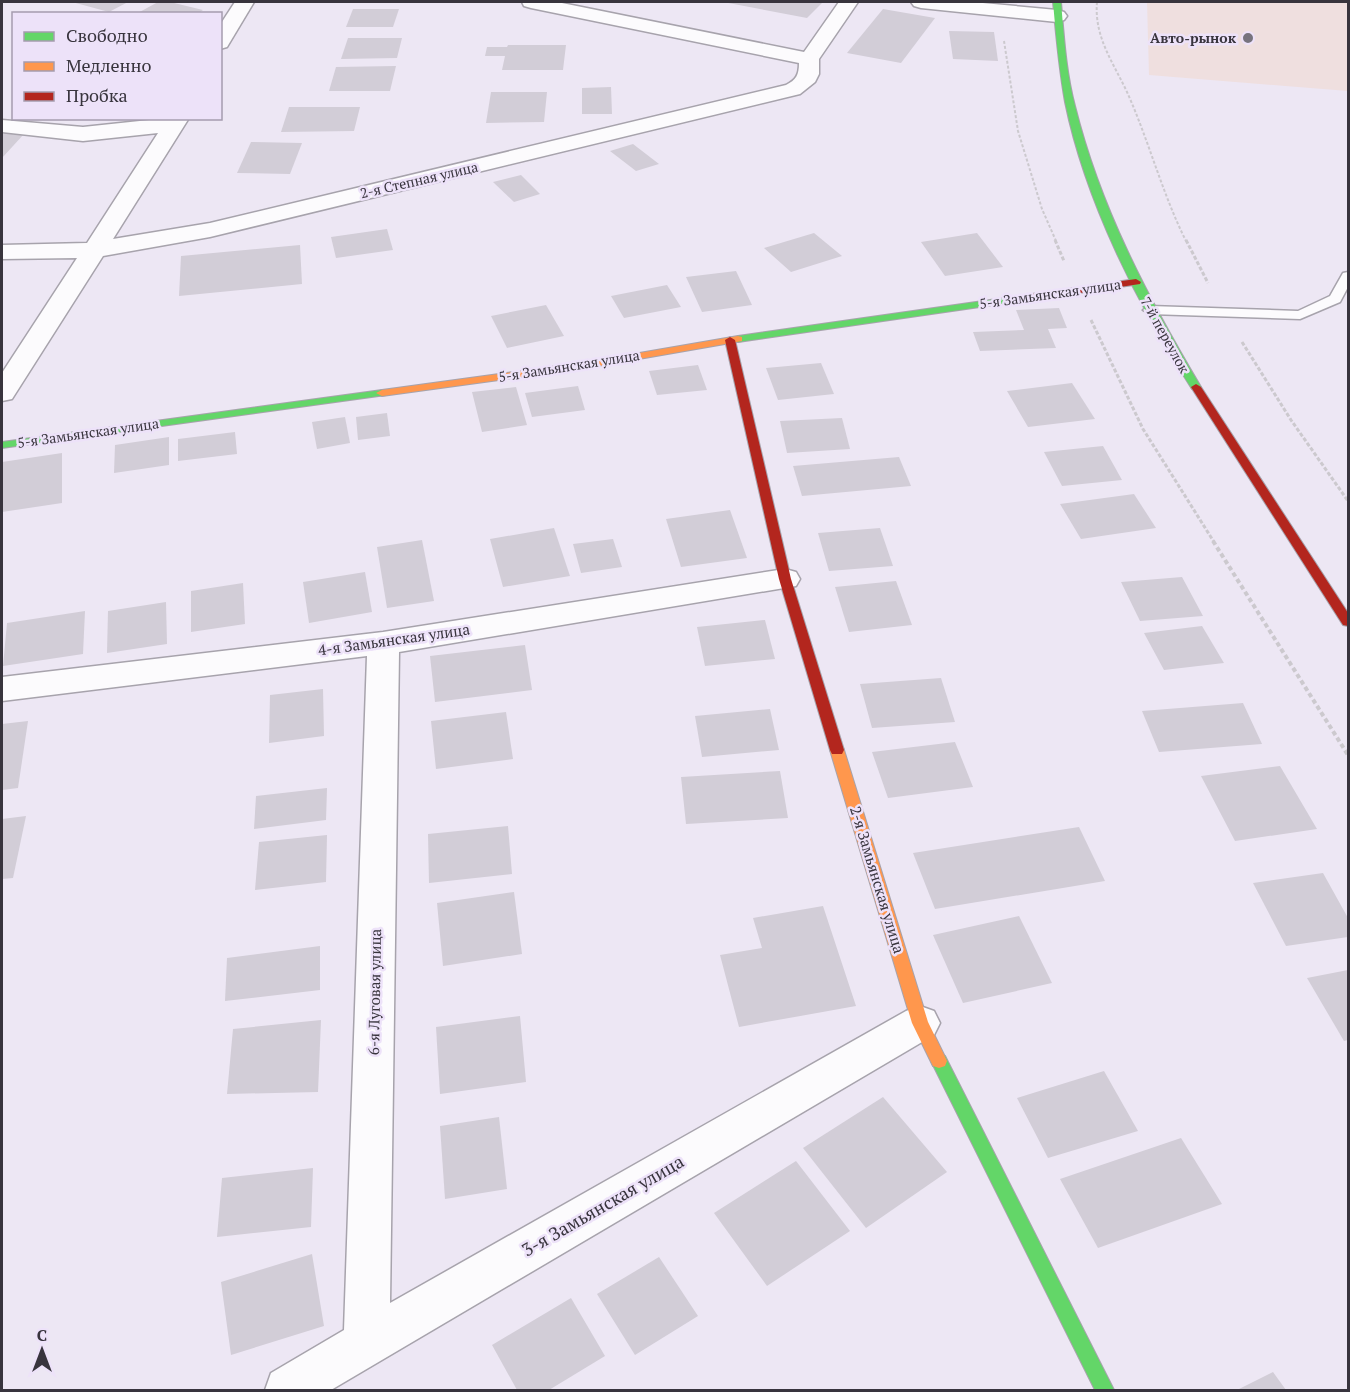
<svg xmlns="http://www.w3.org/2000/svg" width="1350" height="1392" viewBox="0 0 1350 1392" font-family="'PT Serif',serif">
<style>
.commercial{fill:#efdfdf}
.building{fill:#d2cdd7}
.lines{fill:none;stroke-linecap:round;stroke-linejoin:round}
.lane-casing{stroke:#a7a3ac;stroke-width:3}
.street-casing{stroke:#a7a3ac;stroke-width:3}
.fast-casing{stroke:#a7a3ac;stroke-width:2}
.slow-casing{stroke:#a7a3ac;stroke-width:2}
.jam-casing{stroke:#a7a3ac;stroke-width:2}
.path-far2{stroke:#ccc9ce;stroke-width:2;stroke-dasharray:3 2;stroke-linecap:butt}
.path-far1{stroke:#ccc9ce;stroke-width:3;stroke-dasharray:4 2;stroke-linecap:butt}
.path{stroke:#ccc9ce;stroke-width:4;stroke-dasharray:4.5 3;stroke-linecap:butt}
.lane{fill:#fcfbfd;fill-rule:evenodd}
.street{fill:#fcfbfd;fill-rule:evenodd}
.fast{fill:#63d668;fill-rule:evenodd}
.slow{fill:#ff974d;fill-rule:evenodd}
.jam{fill:#b3261e;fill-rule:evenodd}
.poi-dot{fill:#77737d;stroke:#ede2f9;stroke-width:2}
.labels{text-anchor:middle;stroke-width:5;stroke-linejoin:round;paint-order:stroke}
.far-poi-label{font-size:14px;font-weight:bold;fill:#38343d;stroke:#ede2f9;text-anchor:end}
.far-street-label{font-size:14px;fill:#38343d;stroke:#ede2f9}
.street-label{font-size:15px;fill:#38343d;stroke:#ede2f9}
.near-street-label{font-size:18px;fill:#38343d;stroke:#ede2f9}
</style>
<rect width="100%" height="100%" fill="#ede7f4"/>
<path class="commercial" d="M1147,2h201v89l-199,-16z"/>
<g class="building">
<path d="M72,2h56l-19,10z"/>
<path d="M158,2h12l33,8 -6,4h-61z"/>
<path d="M723,2h100l-16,16z"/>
<path d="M353,9h46l-6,18h-47z"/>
<path d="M883,9l52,9 -34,45 -54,-10z"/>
<path d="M949,31l45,1 4,29 -45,-2z"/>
<path d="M348,38h54l-5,20 -56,1z"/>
<path d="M508,45h58l-3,25h-61l3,-14h-20l2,-9h20z"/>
<path d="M396,66l-6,25h-61l7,-24z"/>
<path d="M611,87l1,27h-30v-26z"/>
<path d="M491,92h56l-3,30 -58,1z"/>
<path d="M289,107h71l-6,24 -73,1z"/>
<path d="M4,133l20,1 -22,24v-22z"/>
<path d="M251,142l51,1 -12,31 -53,-1z"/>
<path d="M633,144l26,20 -23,7 -26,-20z"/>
<path d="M521,175l19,19 -26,8 -21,-20z"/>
<path d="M387,229l6,21 -57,8 -5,-21z"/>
<path d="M814,233l28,23 -51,16 -27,-24z"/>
<path d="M977,233l26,34 -58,9 -24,-34z"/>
<path d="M300,245l2,39 -123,12 2,-40z"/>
<path d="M736,271l16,34 -50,7 -16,-35z"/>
<path d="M667,285l14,22 -57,11 -13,-22z"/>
<path d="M546,305l18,31 -57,12 -16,-32z"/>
<path d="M1059,308l8,20 -19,1 8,19 -76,3 -7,-19 51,-2 -8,-20z"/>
<path d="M821,363l13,31 -56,6 -12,-32z"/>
<path d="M698,365l9,25 -50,5 -8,-24z"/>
<path d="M1072,383l23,36 -67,8 -21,-36z"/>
<path d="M578,386l7,24 -53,7 -7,-24z"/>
<path d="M516,387l11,38 -45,7 -10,-40z"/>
<path d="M387,413l3,23 -32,4 -2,-23z"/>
<path d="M345,417l5,26 -33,6 -5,-27z"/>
<path d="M842,418l8,31 -63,4 -7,-32z"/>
<path d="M235,432l2,22 -59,7v-22z"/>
<path d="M169,437v28l-55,8 1,-28z"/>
<path d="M1103,446l19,34 -60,6 -18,-34z"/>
<path d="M62,453v50l-60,9v-50z"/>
<path d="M899,457l12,29 -109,10 -9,-30z"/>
<path d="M1134,494l22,34 -75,11 -21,-35z"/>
<path d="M730,510l17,48 -66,9 -15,-48z"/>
<path d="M554,528l16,48 -67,11 -13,-48z"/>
<path d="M880,528l13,38 -64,5 -11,-38z"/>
<path d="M613,539l9,28 -41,6 -8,-29z"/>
<path d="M422,540l12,61 -47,7 -10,-61z"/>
<path d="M365,572l7,40 -63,11 -6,-41z"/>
<path d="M1182,577l21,39 -63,5 -19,-39z"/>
<path d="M896,581l16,44 -63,7 -14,-45z"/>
<path d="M243,583l2,41 -54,8v-41z"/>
<path d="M166,602l1,42 -60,9 1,-42z"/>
<path d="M85,611l-2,43 -80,12 4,-43z"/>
<path d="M765,620l10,39 -70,7 -8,-39z"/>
<path d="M1202,626l22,37 -60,7 -20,-37z"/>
<path d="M525,645l7,45 -97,12 -5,-46z"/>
<path d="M941,678l14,44 -83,6 -12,-44z"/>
<path d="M323,689l1,47 -55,7 1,-48z"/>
<path d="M1243,703l19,41 -103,8 -17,-41z"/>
<path d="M770,709l9,41 -77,7 -7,-41z"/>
<path d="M506,712l7,47 -77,10 -5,-48z"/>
<path d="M28,721l-10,67 -16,2v-66z"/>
<path d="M955,742l18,45 -85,11 -16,-46z"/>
<path d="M1280,766l37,63 -82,12 -34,-65z"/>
<path d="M780,771l8,47 -102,6 -5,-47z"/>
<path d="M327,788l-1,32 -72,9 2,-33z"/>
<path d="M26,816l-13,62 -11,1v-60z"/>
<path d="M508,826l4,48 -83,9 -1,-49z"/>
<path d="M1079,827l26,54 -170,28 -22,-56z"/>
<path d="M327,835l-1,47 -71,8 4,-48z"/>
<path d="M1323,873l25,45v19l-62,9 -33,-63z"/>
<path d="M514,892l8,62 -79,12 -6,-63z"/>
<path d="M823,906l33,100 -117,21 -19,-72 42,-7 -9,-30z"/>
<path d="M1019,916l33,67 -89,20 -30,-68z"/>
<path d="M320,946v44l-95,11 2,-43z"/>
<path d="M1348,970v70l-4,1 -37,-63z"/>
<path d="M520,1016l6,66 -86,12 -4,-67z"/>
<path d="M321,1020l-3,72 -91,2 6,-65z"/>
<path d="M1104,1071l34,60 -90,27 -31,-60z"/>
<path d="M883,1097l64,75 -81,56 -63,-80z"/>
<path d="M499,1117l8,72 -62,10 -5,-73z"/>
<path d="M1181,1138l41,66 -124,44 -38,-69z"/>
<path d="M796,1161l54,70 -83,55 -53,-73z"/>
<path d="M313,1168l-2,59 -94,10 5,-59z"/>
<path d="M312,1254l12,72 -93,29 -10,-73z"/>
<path d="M659,1257l39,59 -63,39 -38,-61z"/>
<path d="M571,1298l34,58 -56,34h-32l-25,-45z"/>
<path d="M1273,1372l13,18h-49z"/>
</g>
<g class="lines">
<g class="lane-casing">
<path id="lane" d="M1348,272v15l-8,15 -40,17 -150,-5 -7,-4 7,-4 148,5 32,-15 13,-23z"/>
</g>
<g class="street-casing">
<g id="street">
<path d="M235,2h19l-27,45 -7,2v-24z"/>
<path d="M522,2h35l247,50 35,-50h19l-39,57v15l-4,8 -15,12 -590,143 -107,19 -91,143 -10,2v-28l75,-115 -75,1v-14l85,-2 71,-110 -75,8 -81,-9v-12l81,7 85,-9h21l-76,121 97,-16 576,-138c10,-5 13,-10 13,-22l-268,-55 -7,-2z"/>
<path d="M911,2h61l85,8 7,2 3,4 -3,4 -7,2 -136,-14 -7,-2z"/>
<path d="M785,569l11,3 4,7 -4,7 -397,66 -9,651 516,-292 14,-5 14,5 6,12 -6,12 -603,355h-66l6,-17 73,-43 23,-674 -365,45v-24l381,-45z"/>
</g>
</g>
<g class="fast-casing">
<g id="fast">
<path d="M1053,2h8c3,35 5,70 14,104 25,101 73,192 126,281l-1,2h-8c-54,-83 -107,-189 -127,-287 -6,-33 -9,-66 -12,-100z"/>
<path d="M1025,295l4,1v4l-291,42 -5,-3 5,-3z"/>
<path d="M382,390l4,1v4l-384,53v-6z"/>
<path d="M939,1054l6,2 169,334h-19l-164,-329 2,-5z"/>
</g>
</g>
<g class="slow-casing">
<g id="slow">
<path d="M738,336l4,1v4l-149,26 -211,29 -6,-3 6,-3 211,-29z"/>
<path d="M837,745l5,1 2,4 84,272 19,39 -2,5 -6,2 -6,-2 -21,-43 -82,-273 2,-4z"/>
</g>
</g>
<g class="jam-casing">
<g id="jam">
<path d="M1136,279l5,3 -1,2 -115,17 -5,-3 5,-3z"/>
<path d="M730,337l5,3 56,239 53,171 -2,4h-10l-2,-4 -51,-171 -54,-239z"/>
<path d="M1196,384l5,3 147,226v13l-5,-1 -152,-238z"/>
</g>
</g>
<g class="path-far2">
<path d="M1097,2c-3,35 16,60 30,90 22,49 35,101 59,149"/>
<path d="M1004,41l14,90 24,78 14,32"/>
</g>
<g class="path-far1">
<path d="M1055,240l9,21"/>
<path d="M1186,240l22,43"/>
<path d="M1091,320l52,109 71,113"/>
<path d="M1242,342l49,78 57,81"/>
</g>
<path class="path" d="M1213,541l135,214"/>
<use href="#lane" class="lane"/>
<use href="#street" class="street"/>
<use href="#fast" class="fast"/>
<use href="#slow" class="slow"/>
<use href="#jam" class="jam"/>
</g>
<circle class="poi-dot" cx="1248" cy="38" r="6"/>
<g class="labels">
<g class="far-poi-label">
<text x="1236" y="43">Авто-рынок</text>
</g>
<g class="far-street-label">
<text transform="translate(419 180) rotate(-13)" y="5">2-я Степная улица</text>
<text transform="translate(1050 294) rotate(-8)" y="5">5-я Замьянская улица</text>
<text transform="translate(1165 335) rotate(61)" y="5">7-й переулок</text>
<text transform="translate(569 366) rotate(-9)" y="5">5-я Замьянская улица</text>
<text transform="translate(88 433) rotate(-8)" y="5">5-я Замьянская улица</text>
</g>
<g class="street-label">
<text transform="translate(394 640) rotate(-8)" y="5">4-я Замьянская улица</text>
<text transform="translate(877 880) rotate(73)" y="5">2-я Замьянская улица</text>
<text transform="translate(375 992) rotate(-89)" y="5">6-я Луговая улица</text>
</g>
<g class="near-street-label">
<text transform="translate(603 1206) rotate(-30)" y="6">3-я Замьянская улица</text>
</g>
</g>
<rect width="1350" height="1392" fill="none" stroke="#38343d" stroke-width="6"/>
<rect x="12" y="12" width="210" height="108" fill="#ede2f9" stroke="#a59cae" stroke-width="1.5"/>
<rect x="24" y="32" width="30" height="9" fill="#63d668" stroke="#a59cae" stroke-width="1.5"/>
<text x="66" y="42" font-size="18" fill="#38343d">Свободно</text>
<rect x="24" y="62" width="30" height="9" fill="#ff974d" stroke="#a59cae" stroke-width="1.5"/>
<text x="66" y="72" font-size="18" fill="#38343d">Медленно</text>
<rect x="24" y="92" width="30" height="9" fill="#b3261e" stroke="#a59cae" stroke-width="1.5"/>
<text x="66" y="102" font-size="18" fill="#38343d">Пробка</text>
<g transform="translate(42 1350)" stroke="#ede2f9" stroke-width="4.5" paint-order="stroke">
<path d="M0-4.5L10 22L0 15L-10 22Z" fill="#38343d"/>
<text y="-9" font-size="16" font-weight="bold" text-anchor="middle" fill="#38343d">С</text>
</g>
</svg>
